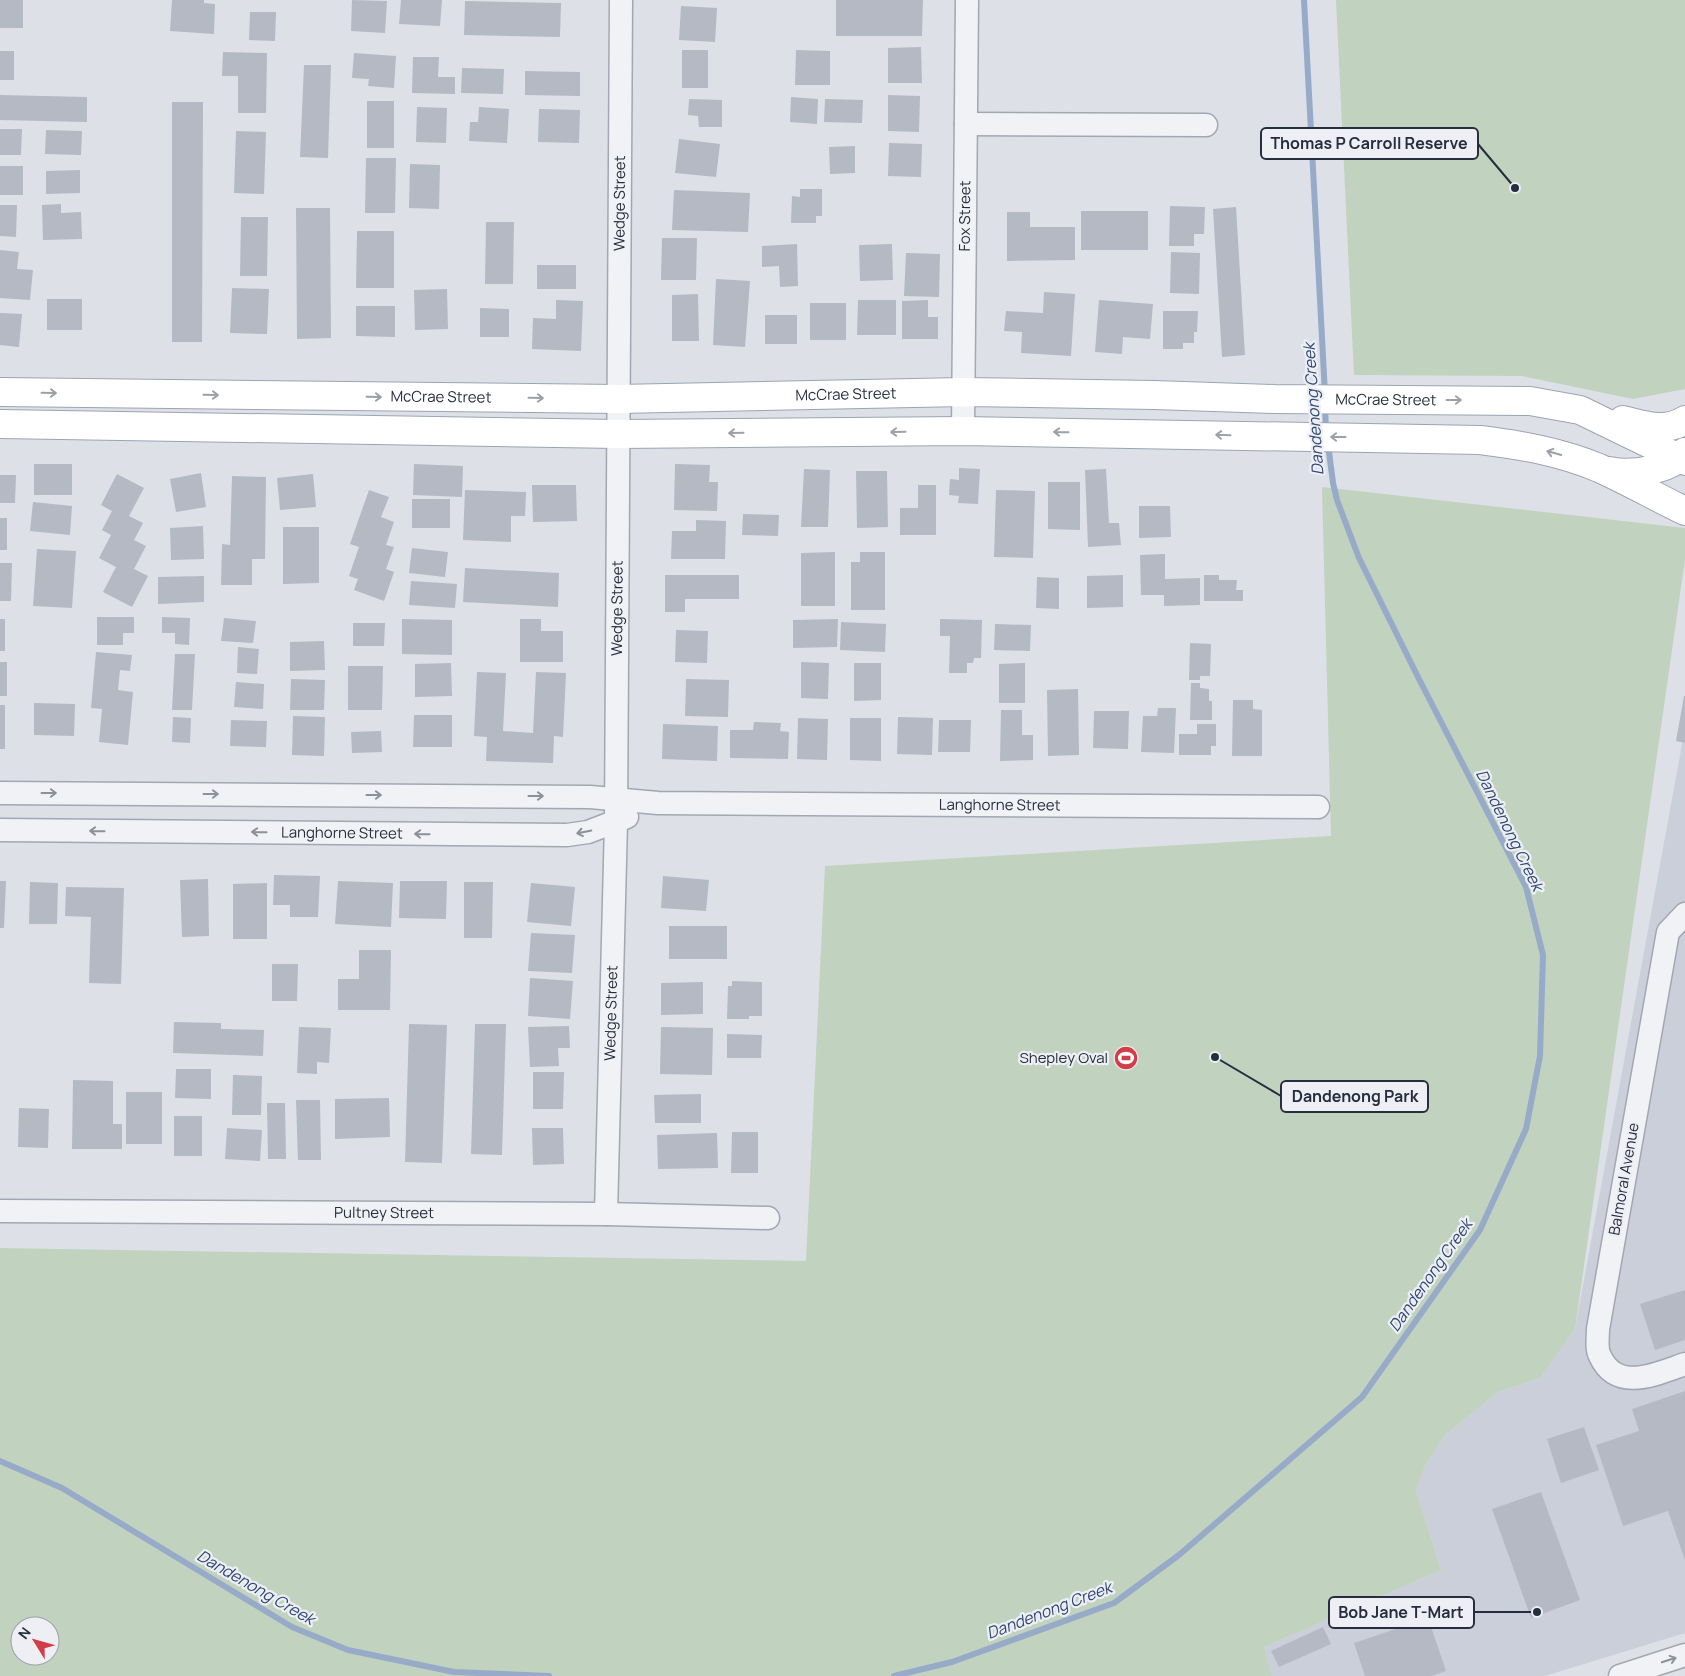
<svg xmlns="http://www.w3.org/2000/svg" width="1685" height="1676" viewBox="0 0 1685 1676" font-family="Manrope,sans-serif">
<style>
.built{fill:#cbcfd9}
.green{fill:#c1d2be;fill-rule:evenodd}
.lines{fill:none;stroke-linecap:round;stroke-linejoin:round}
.stream{stroke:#97abc9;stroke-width:6}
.building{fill:#b4b9c4}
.minor-casing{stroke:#a2a7b1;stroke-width:25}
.major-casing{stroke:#9ca4b3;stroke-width:30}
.minor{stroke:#f0f2f6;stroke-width:22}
.major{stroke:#fff;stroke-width:28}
.oneway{stroke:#9da0a8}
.oneway2{stroke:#8b909a}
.labels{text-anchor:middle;stroke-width:4.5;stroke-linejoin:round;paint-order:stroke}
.street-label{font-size:15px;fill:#262d3e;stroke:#edeff5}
.poi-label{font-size:15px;fill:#262d3e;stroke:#edeff5;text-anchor:end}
.water-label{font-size:16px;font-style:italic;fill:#304873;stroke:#edeff5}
.leader{fill:none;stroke:#262d3e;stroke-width:2}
.callout-dot{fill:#262d3e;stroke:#edeff5;stroke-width:2}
.callout{fill:#edeff5;stroke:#262d3e;stroke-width:2}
.callout-label{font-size:16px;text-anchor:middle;font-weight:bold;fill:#262d3e}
</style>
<rect width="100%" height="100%" fill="#dde0e7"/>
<path class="built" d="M1685,728v905l-140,43h-273l-8,-29 177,-77 -25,-79 9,-25 20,-31 53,-43 42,-14 35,-49z"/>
<g class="green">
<path d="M1336,0h349v389l-52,10 -111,-23 -168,-1z"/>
<path d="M1322,487l363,41v31l-110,770 -35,49 -42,14 -53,43 -20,31 -9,25 25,79 -177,77 8,29h-1272v-428l806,13 19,-395 506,-30zM20,1626h30v30h-30z"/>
</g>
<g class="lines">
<g class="stream">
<path d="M1304,0l21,394"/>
<path d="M1325,406l1,25"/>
<path d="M0,1461l62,27 230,139 56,23 106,22 95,4"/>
<path d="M894,1676l58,-14 162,-59 65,-48 183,-158 118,-167 46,-101 14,-73 3,-101 -17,-68 -107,-208 -60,-121 -22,-58 -4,-17 -5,-39"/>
</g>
</g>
<g class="building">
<rect x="0" y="0" width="23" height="28"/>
<path d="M172,0h32v3l11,1 -1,30 -44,-3z"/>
<path d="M352,0l35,1 -2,32 -34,-2z"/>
<path d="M401,0h41l-2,26 -41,-2z"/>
<path d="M836,0h87l-1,36h-86z"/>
<path d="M465,1l96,2 -1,34 -96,-2z"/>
<path d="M681,6l36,2 -2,34 -36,-2z"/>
<path d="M250,12h26l-1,29 -26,-1z"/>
<path d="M921,47l1,36h-34v-35z"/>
<rect x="682" y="50" width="26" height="38"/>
<path d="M796,50l34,1v34h-35z"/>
<rect x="0" y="51" width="14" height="29"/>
<path d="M223,52l44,1 -1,60h-28v-37h-16z"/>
<path d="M354,53l42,3 -2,32 -26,-2 1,-7 -17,-1z"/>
<path d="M413,57h26l-1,20h17v17l-43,-1z"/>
<path d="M304,65h27l-3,93 -28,-1z"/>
<path d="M462,68l42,1 -1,25 -42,-1z"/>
<path d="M525,71l55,1v24l-55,-1z"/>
<path d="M0,95l87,2v25l-87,-2z"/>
<path d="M888,95l32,1 -1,36 -31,-1z"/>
<path d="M791,97l27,2 -1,25 -27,-2z"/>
<path d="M689,99l33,1v27h-23l-1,-11 -10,-1z"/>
<path d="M825,99l38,1 -1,23 -38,-1z"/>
<rect x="367" y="101" width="27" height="47"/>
<path d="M172,102h31l-1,240h-30z"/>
<path d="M417,107l30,1 -1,35 -30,-1z"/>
<path d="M479,107l30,2 -2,34 -38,-2 1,-19h8z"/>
<path d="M539,109l41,1 -1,33 -41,-1z"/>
<path d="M0,129h22l-1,26h-21z"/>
<path d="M46,130l36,1 -1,24 -36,-1z"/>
<path d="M236,131l30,1 -2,62 -30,-1z"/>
<path d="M679,139l41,5 -4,33 -41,-4z"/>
<path d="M889,143l33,1 -1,33 -33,-1z"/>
<path d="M855,146v27l-25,1 -1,-27z"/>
<path d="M366,158h30l-1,55h-30z"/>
<path d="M410,164l30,1 -1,44 -30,-1z"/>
<rect x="0" y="166" width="23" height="29"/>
<path d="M80,170v23l-34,1v-23z"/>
<path d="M800,189h22v27h-6v7h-25l1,-27 8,1z"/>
<path d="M674,190l76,3 -2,39 -76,-2z"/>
<path d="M61,204v9l20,-1 1,27 -39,1 -1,-35z"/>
<path d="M0,205h17l-1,32 -16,-1z"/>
<path d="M1170,206l35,1 -1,27h-10v12h-25z"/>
<path d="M1236,207l9,148 -23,2 -9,-148z"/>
<path d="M296,208h34l1,130 -34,1z"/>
<rect x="1081" y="211" width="67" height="39"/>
<path d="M1007,212h23v15h45v33l-68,1z"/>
<path d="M241,217h27l-1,59h-27z"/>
<path d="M486,222h28l-1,62h-28z"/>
<path d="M357,231h37v57h-38z"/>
<path d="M662,238h35l-1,42h-35z"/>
<path d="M797,244l1,42 -18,1 -1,-21 -17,1v-21z"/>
<path d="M892,244l1,36 -33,1 -1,-36z"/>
<path d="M0,250l19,2 -2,17 16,1 -3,30 -30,-2z"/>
<path d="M1171,252l29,1 -1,41 -29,-1z"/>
<path d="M906,253l34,1 -1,43 -35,-1z"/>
<rect x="537" y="265" width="39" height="24"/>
<path d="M716,279l34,2 -5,66 -32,-2z"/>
<path d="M232,288l37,1 -2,45 -37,-1z"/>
<path d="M447,289l1,40 -33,1 -1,-40z"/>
<path d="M1044,292l31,2 -4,62 -50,-3 1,-21 -18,-1 2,-20 37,2z"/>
<path d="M698,294l1,47h-27v-46z"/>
<rect x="47" y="299" width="35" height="31"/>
<path d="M556,300l27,1 -2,50 -49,-2 1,-31 23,1z"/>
<path d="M858,300h38v35h-39z"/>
<path d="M928,300v17h10v22h-36v-38z"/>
<path d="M1099,300l54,4 -3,35 -27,-2 -1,17 -27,-2z"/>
<rect x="810" y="303" width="36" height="37"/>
<path d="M356,306h39v31l-39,-1z"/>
<path d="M480,308l29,1v28h-29z"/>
<path d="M1163,311h35l-1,21h-3v11h-11v6h-20z"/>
<path d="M0,313l22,1 -3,33 -19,-2z"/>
<rect x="765" y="315" width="32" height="29"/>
<rect x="34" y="464" width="38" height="31"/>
<path d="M414,464l49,2 -1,31 -49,-2z"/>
<path d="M675,464l35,1 -1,17h9l-1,29 -43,-1z"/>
<path d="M959,468l21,1 -2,35 -20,-1 1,-7 -10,-1 1,-16 9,1z"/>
<path d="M804,469l26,1 -2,57h-27z"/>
<path d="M1106,469l3,54h10l2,22 -33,2 -3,-77z"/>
<path d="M856,471h31l1,56 -31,1z"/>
<path d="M201,473l5,34 -30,5 -6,-33z"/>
<path d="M117,474l27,14 -15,28 14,7 -9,17 12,6 -12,23 14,7 -16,31 -29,-15 13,-25 -17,-9 12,-23 -9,-5 10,-19 -11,-6z"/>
<path d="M313,474l3,33 -36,3 -3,-32z"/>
<path d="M0,475h16l-1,28h-15z"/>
<path d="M232,476l34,1 -1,82h-13v26h-31l1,-41 8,1z"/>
<path d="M1048,482h32v48l-32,-1z"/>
<path d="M532,485h44l1,36 -44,1z"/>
<path d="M918,485h18v50h-36v-27h18z"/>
<path d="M369,490l20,7 -8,20 13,5 -8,23 8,2 -8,22 8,3 -10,29 -30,-11 4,-11 -9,-3 10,-29 -9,-3z"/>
<path d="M465,490l61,2 -1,24h-14v26l-48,-2z"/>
<path d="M996,490l39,1 -2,67 -39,-1z"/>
<rect x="412" y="499" width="38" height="29"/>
<path d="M33,502l39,4 -2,29 -40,-4z"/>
<path d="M1139,506h31l1,31 -32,1z"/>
<path d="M743,514l36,1 -1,21 -36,-1z"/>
<rect x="0" y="518" width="7" height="32"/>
<path d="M696,520l30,1 -1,38h-54l1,-28h24z"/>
<path d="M203,526l1,33 -33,1 -1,-32z"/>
<path d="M283,527h36v56l-36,1z"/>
<path d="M412,548l36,4 -3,25 -36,-4z"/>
<path d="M37,549l39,2 -4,57 -39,-2z"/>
<path d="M835,552v54h-34v-53z"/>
<path d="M860,552h25v58h-34v-48h9z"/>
<path d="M1165,554v25l35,-1v27l-36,1v-11h-23l-1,-40z"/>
<path d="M0,563h12l-1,38h-11z"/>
<path d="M465,568l94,5 -1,34 -95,-5z"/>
<path d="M665,575h74v24h-54v13h-20z"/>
<path d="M1123,575v32l-36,1v-32z"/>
<path d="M1204,575h15v5h18l-1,10h7v11h-39z"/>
<path d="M204,576v26l-46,2v-27z"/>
<path d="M1037,577l22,1v31l-23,-1z"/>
<path d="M411,581l46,3 -2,24 -46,-3z"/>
<path d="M97,617h37v16h-11v12h-26z"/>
<path d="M162,617l28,1 -1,27 -14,-1v-11h-13z"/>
<path d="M224,618l32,3 -3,22 -32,-2z"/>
<rect x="0" y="619" width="5" height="32"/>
<path d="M402,619l50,1v35l-50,-1z"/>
<path d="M520,619h21v12h22v31h-43z"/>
<path d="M838,619l-1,28 -44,1v-28z"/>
<path d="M940,619l42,1 -1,38h-7l-1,5h-6v10h-18l1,-37h-10z"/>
<path d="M841,622l45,2 -1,28 -45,-2z"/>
<path d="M353,623h32l-1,23h-31z"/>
<path d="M995,624l36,1 -1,26 -36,-1z"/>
<path d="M676,630l32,1 -1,32 -32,-1z"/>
<path d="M324,641l1,29 -35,1v-29z"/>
<path d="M1190,643l21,1 -1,32h-10v4h-11z"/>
<path d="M238,647l21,2 -2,25 -20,-1z"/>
<path d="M96,652l36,3 -2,16 -10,-1 -2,20 15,2 -5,53 -29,-3 3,-33 -11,-1z"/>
<path d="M175,654h20l-3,56h-20z"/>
<rect x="0" y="662" width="7" height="34"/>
<path d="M801,662l28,1 -1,36 -27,-1z"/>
<path d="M451,663l1,33 -37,1v-33z"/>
<path d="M854,663h27v37l-27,1z"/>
<path d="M1025,663v40h-26v-39z"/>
<path d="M348,666h35l-1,44h-34z"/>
<path d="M477,672l29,1 -3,58 30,2 3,-61 30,1 -3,64 -9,-1 -1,27 -67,-2 1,-24 -13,-1z"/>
<path d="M291,679l34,1 -1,30h-34z"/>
<path d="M686,679l43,1 -1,37 -43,-1z"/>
<path d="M236,682l28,2 -1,25 -29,-2z"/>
<path d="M1191,683h9v5l9,1v12h3v19h-22z"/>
<path d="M1078,689l1,66 -31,1 -1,-66z"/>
<path d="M1684,696h1v47l-9,-2z"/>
<path d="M1233,700h20v9l9,1v46h-30z"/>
<path d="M34,703l41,1 -1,32 -40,-1z"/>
<rect x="0" y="705" width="5" height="44"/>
<path d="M1158,708h18l-2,45 -33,-1 2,-36h14z"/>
<path d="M1001,710h21v25h11v25l-33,1z"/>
<path d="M1094,711h35l-1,38 -35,-1z"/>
<path d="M414,715h38v32h-39z"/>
<path d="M293,716l32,1 -1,39 -32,-1z"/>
<path d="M173,717l18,1 -1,25 -18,-1z"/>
<path d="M898,717l35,1 -1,37 -35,-1z"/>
<path d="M798,718l30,1 -1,41 -30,-1z"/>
<path d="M850,718h31v43l-31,-1z"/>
<path d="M231,720l36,1 -1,26 -36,-1z"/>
<path d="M939,720h32l-1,32h-32z"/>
<path d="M754,722l27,1 -1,8 9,1 -1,27 -58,-1v-28h23z"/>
<path d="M663,724l55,2 -1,35 -55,-2z"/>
<path d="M1197,724h19v22h-5v9h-32v-21h18z"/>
<path d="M381,731l1,21 -30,1 -1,-21z"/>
<path d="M274,875l46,1 -2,41h-28v-12h-17z"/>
<path d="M663,876l46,4 -3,31 -45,-3z"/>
<path d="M208,879l1,57 -27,1 -2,-57z"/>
<path d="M0,881h6l-2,47h-4z"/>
<path d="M338,881l55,2 -2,44 -56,-3z"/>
<path d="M400,881h47l-1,38 -47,-1z"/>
<path d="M30,882l28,1 -1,41h-28z"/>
<path d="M464,882h29l-1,56h-28z"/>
<path d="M267,883v56h-34v-55z"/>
<path d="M531,883l44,4 -4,39 -44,-4z"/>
<path d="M66,887l58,1 -3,96 -32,-1 2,-66 -26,-1z"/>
<rect x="669" y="926" width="58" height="33"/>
<path d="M531,933l44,2 -3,38 -44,-2z"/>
<path d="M359,950h32l-1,60h-52v-31h21z"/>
<path d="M272,964h26l-1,37h-25z"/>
<path d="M530,978l43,3 -3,38 -42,-3z"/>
<path d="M732,981l30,1v34h-13v3h-22l1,-33h4z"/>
<path d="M703,982v32l-42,1v-32z"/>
<path d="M174,1022l47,1v6l43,1 -1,26 -90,-3z"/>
<path d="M409,1024l38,1 -5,138 -37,-1z"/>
<path d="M475,1024h31l-4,131 -31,-1z"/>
<path d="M569,1026l1,22h-12l1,18 -29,1 -2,-40z"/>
<path d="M299,1027l32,1 -2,35 -12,-1v12l-20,-1z"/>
<path d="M661,1027l52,1 -1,47 -52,-1z"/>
<path d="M727,1034l35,1 -1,23h-34z"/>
<path d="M176,1069h35v30l-36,-1z"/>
<path d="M533,1072h31l-1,37h-30z"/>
<path d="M233,1075l29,1 -1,39h-29z"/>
<path d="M73,1080l40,1v43h9v25h-50z"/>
<rect x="126" y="1092" width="36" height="52"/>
<path d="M701,1094v29h-46l-1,-28z"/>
<path d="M389,1098l1,39 -55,2v-40z"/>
<path d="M296,1100h24l1,60h-23z"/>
<path d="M267,1103h18l1,56h-18z"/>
<path d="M19,1108l30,1 -1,39 -30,-1z"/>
<rect x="174" y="1116" width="28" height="40"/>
<path d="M227,1128l35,2 -2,31 -35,-2z"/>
<path d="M532,1128h31l1,36 -31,1z"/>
<path d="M732,1132h26v41h-27z"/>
<path d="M717,1133l1,35 -60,1 -1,-34z"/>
<path d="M1685,1290v50l-30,10 -15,-46z"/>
<path d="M1685,1391v169l-17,-49 -45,15 -27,-81 43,-14 -7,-22z"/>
<path d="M1584,1427l15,43 -38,13 -14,-44z"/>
<path d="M1541,1492l39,108 -49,18 -39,-109z"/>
<path d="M1428,1618l18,53 -15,5h-66l-11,-33z"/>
<path d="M1323,1627l8,17 -52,23 -8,-16z"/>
</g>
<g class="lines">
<g class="minor-casing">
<g id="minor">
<path d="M966,124l240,1"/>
<path id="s1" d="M963,431l4,-431"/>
<path id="s2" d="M0,793l590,4 68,6 660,4"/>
<path id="s3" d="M0,830l567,5 21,-3 39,-15"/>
<path d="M1685,914l-17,18 -70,397c0,8 -2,20 2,27 17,37 56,18 85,8"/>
<path id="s4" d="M0,1211l606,3 162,4"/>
<path id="s5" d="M606,1214l10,-392 5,-822"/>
<path d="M1620,1676l65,-21"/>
</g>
</g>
<g class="major-casing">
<g id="major">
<path id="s6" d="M0,392l618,7 346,-7 190,3 121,4 255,2 50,9 105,51"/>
<path d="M1623,420c21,5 42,13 62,0"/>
<path d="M0,424l618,10 345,-3 517,9c41,5 81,12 119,28 29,13 57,29 86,43"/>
<path d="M1610,471c21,5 61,-1 75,-19"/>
</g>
</g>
<use href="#minor" class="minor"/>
<use href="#major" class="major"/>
</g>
<defs><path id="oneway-shaft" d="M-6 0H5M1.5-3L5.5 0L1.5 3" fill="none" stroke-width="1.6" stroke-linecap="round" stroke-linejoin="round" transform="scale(1.25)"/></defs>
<g class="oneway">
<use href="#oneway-shaft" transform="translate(49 393) rotate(1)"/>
<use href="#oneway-shaft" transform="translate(211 395) rotate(1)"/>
<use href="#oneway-shaft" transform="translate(374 397) rotate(1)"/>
<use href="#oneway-shaft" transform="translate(536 398) rotate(1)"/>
<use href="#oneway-shaft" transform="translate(1454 400)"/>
<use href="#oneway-shaft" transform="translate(898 432) rotate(179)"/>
<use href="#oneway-shaft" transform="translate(1061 432) rotate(-179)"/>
<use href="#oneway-shaft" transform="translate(736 433) rotate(179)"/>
<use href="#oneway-shaft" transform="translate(1223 435) rotate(-178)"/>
<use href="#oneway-shaft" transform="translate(1338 437) rotate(-180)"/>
<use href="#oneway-shaft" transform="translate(1554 453) rotate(-164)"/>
</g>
<g class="oneway2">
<use href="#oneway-shaft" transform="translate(49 793)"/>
<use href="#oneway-shaft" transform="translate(211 794)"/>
<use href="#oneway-shaft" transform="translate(374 795)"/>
<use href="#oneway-shaft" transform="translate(536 796)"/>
<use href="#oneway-shaft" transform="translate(97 831) rotate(-179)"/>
<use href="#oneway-shaft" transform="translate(259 832) rotate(-179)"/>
<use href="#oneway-shaft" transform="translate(584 832) rotate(168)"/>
<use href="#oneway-shaft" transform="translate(422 834) rotate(-179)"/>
<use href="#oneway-shaft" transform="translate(1669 1660) rotate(-18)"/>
</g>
<defs>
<g id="stadium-disc" transform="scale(1.25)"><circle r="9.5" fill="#d13e48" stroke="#edeff5"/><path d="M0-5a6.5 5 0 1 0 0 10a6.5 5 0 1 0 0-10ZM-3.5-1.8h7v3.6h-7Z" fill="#fff"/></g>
</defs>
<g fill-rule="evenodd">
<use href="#stadium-disc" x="1126" y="1058"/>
</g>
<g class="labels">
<g class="street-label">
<text dy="5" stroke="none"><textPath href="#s5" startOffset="1011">Wedge Street</textPath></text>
<text dy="5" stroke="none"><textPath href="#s1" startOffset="215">Fox Street</textPath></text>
<text dy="5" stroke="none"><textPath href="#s6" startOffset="846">McCrae Street</textPath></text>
<text dy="5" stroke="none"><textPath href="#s6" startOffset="441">McCrae Street</textPath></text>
<text dy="5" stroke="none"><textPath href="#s6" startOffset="1386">McCrae Street</textPath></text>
<text dy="5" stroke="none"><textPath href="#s5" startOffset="606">Wedge Street</textPath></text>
<text dy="5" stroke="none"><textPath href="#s2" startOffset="1000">Langhorne Street</textPath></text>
<text dy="5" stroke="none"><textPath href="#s3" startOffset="342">Langhorne Street</textPath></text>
<text dy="5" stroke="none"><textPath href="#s5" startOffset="201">Wedge Street</textPath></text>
<text transform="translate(1624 1179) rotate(-80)" y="5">Balmoral Avenue</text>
<text dy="5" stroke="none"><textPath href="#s4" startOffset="384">Pultney Street</textPath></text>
</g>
<g class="poi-label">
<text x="1108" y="1063">Shepley Oval</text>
</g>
<g class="water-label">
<text transform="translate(1313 409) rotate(-94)" y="6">Dandenong Creek</text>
<text transform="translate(1510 830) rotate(64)" y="6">Dandenong Creek</text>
<text transform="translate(1430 1275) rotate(-55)" y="6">Dandenong Creek</text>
<text transform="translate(256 1587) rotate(30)" y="6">Dandenong Creek</text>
<text transform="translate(1049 1610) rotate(-21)" y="6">Dandenong Creek</text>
</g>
</g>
<path class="leader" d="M1515 188L1478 144M1215 1057L1281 1096M1537 1612L1474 1612"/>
<g class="callout-dot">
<circle cx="1515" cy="188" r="5"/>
<circle cx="1215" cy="1057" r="5"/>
<circle cx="1537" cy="1612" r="5"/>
</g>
<g class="callout">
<rect x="1261" y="128" width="217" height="31" rx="5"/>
<rect x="1281" y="1081" width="147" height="31" rx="5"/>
<rect x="1329" y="1597" width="145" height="31" rx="5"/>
</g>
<g class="callout-label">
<text x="1369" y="149">Thomas P Carroll Reserve</text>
<text x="1355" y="1102">Dandenong Park</text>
<text x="1401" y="1618">Bob Jane T-Mart</text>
</g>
<g transform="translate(35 1641) rotate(307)"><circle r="24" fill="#edeff5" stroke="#9da1ac"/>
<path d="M0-4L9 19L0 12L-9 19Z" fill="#d13e48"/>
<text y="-8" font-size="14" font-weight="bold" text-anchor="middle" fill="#262d3e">N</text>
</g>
</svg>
